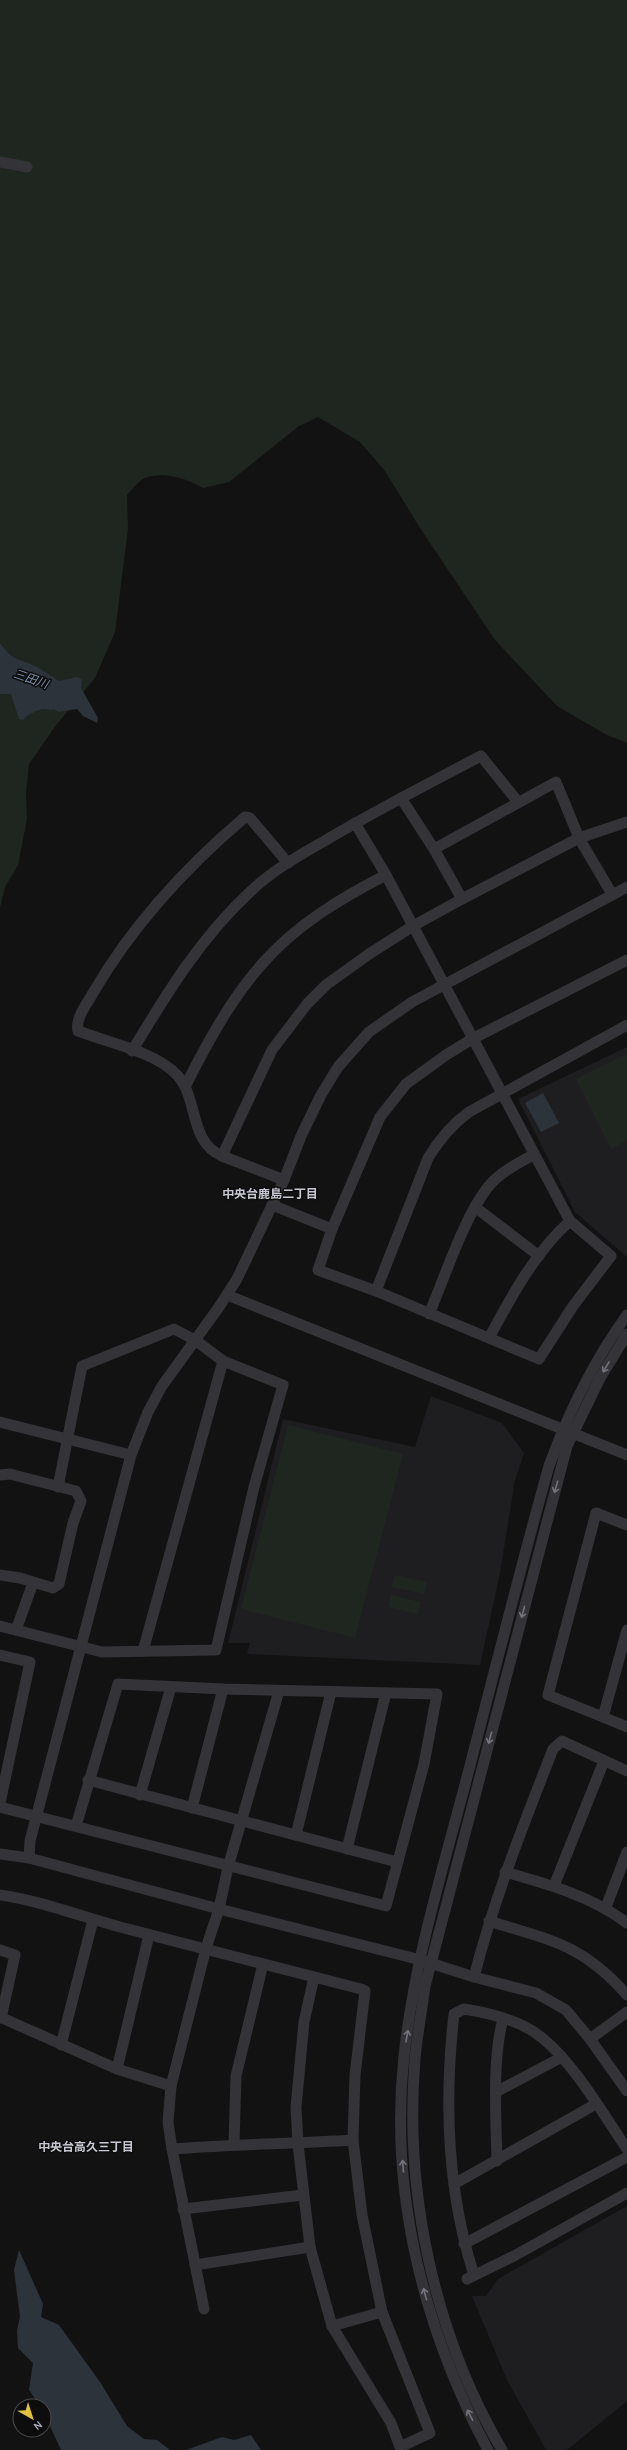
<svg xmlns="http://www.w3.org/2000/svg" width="627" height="2450" viewBox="0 0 627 2450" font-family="Karla,'Noto Sans JP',sans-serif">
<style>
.built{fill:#1e1e20}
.green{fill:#1f2620}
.water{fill:#2d333b}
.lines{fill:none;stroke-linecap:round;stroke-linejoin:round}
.minor{stroke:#333338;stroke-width:11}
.oneway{stroke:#72737c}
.labels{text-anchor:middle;stroke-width:3;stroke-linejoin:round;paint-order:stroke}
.water-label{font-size:12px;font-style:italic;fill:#7e8fab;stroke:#0d0d0e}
.neighbourhood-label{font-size:12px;font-weight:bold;fill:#c5c6cf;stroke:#0d0d0e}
</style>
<rect width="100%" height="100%" fill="#121213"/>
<g class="built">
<path d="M627,1047v210l-52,-45 -57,-113z"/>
<path d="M431,1396l71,27 22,30 -9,27 -15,93 -20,92 -233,-11 3,-11h-22l55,-224 132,28z"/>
<path d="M627,2206v195l-60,49h-21l-39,-70 -35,-84h14l12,-17z"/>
</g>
<g class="green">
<path d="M0,0h627v743l-20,-8 -50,-29 -62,-66 -75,-112 -35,-57 -25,-29 -42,-25 -19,9 -70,56 -26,6c-16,-9 -39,-17 -58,-10 -6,2 -13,12 -18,17l1,34 -13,103 -20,46 -38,46 -28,40 -3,29 1,26 -9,46 -13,22 -5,21z"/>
<path d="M627,1054v86l-16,9 -35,-70z"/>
<path d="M288,1425l115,29 -48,184 -114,-29z"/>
<path d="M395,1575l32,7 -3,12 -32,-7z"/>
<path d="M391,1595l30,7 -3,12 -30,-7z"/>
</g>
<g class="water">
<path d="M0,643c13,19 19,15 37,24 7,4 14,9 22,14l18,-4 5,3 -1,8 17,30 -1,5 -14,-7 -6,-7 -19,3 -4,-3c-4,2 -5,0 -9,0 -8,0 -18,6 -22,11l-4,-1 -8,-25h-11z"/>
<path d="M543,1093l16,30 -18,9 -16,-29z"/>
<path d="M19,2250l24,54 -2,13 18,8 41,57 27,44 17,13 13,1 13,10h-109l-17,-37v-7h-4l-11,-16 4,-27 -15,-15 -1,-18 3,-13 -6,-47z"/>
<path d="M251,2435l10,15h-75l36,-13 12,3z"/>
</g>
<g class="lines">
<g class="minor">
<path d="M0,162l27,5"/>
<path d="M401,798l33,51 28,50"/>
<path d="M434,849l122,-67 23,56 33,56"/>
<path d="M132,1051c35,-58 69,-114 119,-160 22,-21 49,-36 75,-51 51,-30 103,-57 155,-84l37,46"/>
<path d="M186,1085c21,-42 45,-86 76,-121 34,-39 79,-66 124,-89"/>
<path d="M222,1156c-34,-14 -23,-60 -46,-82 -21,-22 -69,-32 -98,-43 -3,-13 9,-27 15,-38 40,-69 92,-125 152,-176l5,1 38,45"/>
<path d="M284,1180l-62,-24 50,-106 35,-46 19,-19 43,-31 44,-28 49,-27 117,-61 48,-16"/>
<path d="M272,1205l60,24 -14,41 58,21 163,68 34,-53 38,-50 -41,-35 -184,-346 -31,-52"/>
<path d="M475,1207l64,49"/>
<path d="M332,1229l48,-112 26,-33 40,-29 26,-16 155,-79"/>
<path d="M376,1291l52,-133c11,-18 23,-33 41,-46l158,-87"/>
<path d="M227,1295l400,160"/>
<path d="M429,1314c16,-37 35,-97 59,-127 12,-15 29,-23 45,-32"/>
<path d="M489,1338c22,-41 46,-86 81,-117"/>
<path d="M0,1422l131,33"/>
<path d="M0,1475l10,-1 66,17 5,10 -8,22 -14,61 -6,4 -33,-10 -20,-3"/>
<path d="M627,1525l-31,-12 -48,182 55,22 24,-87"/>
<path d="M0,1626l102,26 114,-2 38,-163 29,-102 -60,-24 -28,-21 -21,-11 -92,37 -24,121"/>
<path d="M16,1630l17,-47"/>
<path d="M143,1651l80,-290"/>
<path d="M0,1655l30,7 -30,141"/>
<path d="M603,1717l24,10"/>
<path d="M88,1780l309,82"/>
<path d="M140,1795l31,-108"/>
<path d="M0,1807l386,99 38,-142 13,-70 -214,-5 -105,-5 -42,142"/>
<path d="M192,1808l31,-119"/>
<path d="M296,1835l35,-143"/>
<path d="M347,1849l39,-156"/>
<path d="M0,1854l29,4 190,51 202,51 53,17 62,16 30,17 24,29 37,52"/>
<path d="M29,1858l1,-17 101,-386 17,-43 14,-26 57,-79 18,-28 47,-99 17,-44 20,-41 17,-28 31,-35 43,-30 215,-115"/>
<path d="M505,1872c43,12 86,24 122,51"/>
<path d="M554,1886l50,-125"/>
<path d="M0,1895c41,6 80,21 120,32 80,21 160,41 241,62l4,2 -10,84 -2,65 9,75 20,97 48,121 -30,14 -9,-24 -59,-97 -22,-79 -12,-103 -2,-37 8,-85 10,-45"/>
<path d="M606,1907l21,-55"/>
<path d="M489,1921c61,19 93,23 138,74"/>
<path d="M0,1950l15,5 -14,63"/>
<path d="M474,1977c21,-81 49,-151 79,-228l9,-8 65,30"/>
<path d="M0,2017l117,52 54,17"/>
<path d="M590,2039l37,-27"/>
<path d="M61,2045l32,-125"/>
<path d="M117,2069l32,-134"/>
<path d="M496,2092l66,-35"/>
<path d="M234,2144l2,-68 27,-112"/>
<path d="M172,2149c61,-5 121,-5 181,-9"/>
<path d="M497,2161c-1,-43 -5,-102 6,-142"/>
<path d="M454,2184l142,-80"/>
<path d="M183,2209l120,-14"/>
<path d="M464,2244l163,-87"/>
<path d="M195,2265l115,-18"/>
<path d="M474,2275c-27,-84 -30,-173 -20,-261l10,-5c25,4 57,11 77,28 33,26 62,77 86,112"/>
<path d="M467,2279l47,-23 113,-63"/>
<path d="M204,2309l-32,-160 -4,-27 3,-36 35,-138 13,-39 9,-42 51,-176"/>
<path d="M332,2326l50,-14"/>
<path d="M488,2450c-64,-120 -99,-257 -84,-394 10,-95 39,-187 63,-279 27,-103 53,-208 82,-311 20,-55 44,-104 78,-151"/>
<path d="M502,2450c-68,-116 -98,-258 -87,-391 2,-24 7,-49 10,-73l142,-540 33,-68 27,-44"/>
</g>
</g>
<defs><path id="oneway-shaft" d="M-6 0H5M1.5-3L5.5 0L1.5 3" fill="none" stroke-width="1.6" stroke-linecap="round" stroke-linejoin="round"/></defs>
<g class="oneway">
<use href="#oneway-shaft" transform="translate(606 1367) rotate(121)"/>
<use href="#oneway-shaft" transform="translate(556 1487) rotate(106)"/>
<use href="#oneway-shaft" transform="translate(523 1612) rotate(105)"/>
<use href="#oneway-shaft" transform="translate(490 1738) rotate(105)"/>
<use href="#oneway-shaft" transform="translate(407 2036) rotate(-80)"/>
<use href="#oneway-shaft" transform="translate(403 2166) rotate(-94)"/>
<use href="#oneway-shaft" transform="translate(425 2294) rotate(-105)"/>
<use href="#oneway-shaft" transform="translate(470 2415) rotate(-117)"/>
</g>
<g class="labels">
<g class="water-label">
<text transform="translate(31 679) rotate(19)" y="4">三田川</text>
</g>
<g class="neighbourhood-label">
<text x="270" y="1198">中央台鹿島二丁目</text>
<text x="86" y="2151">中央台高久三丁目</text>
</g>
</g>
<g transform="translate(32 2418) rotate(141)"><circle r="19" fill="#0d0d0e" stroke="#4a4b50"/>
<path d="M0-3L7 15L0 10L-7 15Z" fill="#e0c23d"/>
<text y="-6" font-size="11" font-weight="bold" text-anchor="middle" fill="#a5a7b3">N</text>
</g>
</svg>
